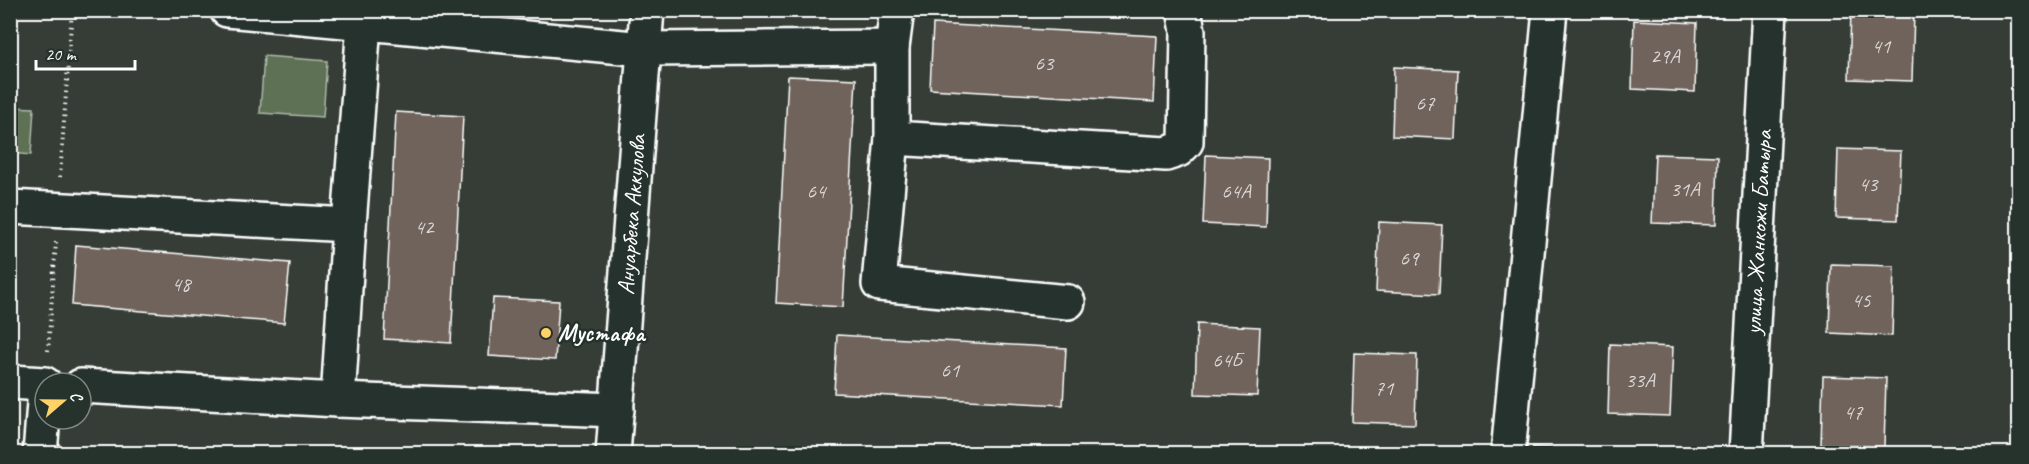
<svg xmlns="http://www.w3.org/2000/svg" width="2029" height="464" viewBox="0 0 2029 464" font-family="Caveat,sans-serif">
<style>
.green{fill:#5e7155;stroke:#aeb8aa;stroke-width:1.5}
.building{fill:#70645c;stroke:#fff;stroke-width:1.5}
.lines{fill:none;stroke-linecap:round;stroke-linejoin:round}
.minor-casing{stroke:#fff;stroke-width:38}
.path{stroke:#fff;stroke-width:4;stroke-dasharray:1.5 4.5;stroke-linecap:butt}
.minor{stroke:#26332d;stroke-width:33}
.poi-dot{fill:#ffd166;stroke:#26332d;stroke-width:2}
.labels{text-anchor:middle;stroke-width:5;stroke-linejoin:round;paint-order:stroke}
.number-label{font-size:21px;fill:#dbd8d6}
.street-label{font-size:24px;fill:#fff;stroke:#26332d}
.poi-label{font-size:24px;font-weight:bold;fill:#fff;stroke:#26332d;text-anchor:start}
</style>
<rect width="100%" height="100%" fill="#353d36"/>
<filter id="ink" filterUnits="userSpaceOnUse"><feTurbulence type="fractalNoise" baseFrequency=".0167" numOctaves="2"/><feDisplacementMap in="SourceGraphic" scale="12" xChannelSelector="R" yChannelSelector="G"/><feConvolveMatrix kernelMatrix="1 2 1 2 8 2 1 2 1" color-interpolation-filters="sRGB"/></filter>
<g filter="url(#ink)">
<g class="green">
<path d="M264,56l63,5 -4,56 -63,-4z"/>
<path d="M10,107l24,1 -3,47 -20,-2z"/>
</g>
<g class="building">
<path d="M1851,10l63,2 -2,69 -63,-2z"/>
<path d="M1634,20l63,3 -2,69 -63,-3z"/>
<path d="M933,24l224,12 -3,66 -224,-13z"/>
<path d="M1394,67l64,3 -3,69 -63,-3z"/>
<path d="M788,76l68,3 -13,228 -67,-4z"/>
<path d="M396,112l67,4 -12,227 -67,-4z"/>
<path d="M1838,149l63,2 -3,69 -62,-2z"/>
<path d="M1655,154l63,2 -2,69 -64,-2z"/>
<path d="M1206,155l62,3 -2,69 -63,-3z"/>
<path d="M1379,222l63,3 -3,69 -63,-3z"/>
<path d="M76,245l214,18 -6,60 -212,-18z"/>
<path d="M1831,264l63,2 -2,70 -63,-3z"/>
<path d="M493,298l66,3 -4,59 -66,-4z"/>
<path d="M1197,324l63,3 -3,69 -62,-2z"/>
<path d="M837,335l229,13 -3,57 -229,-12z"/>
<path d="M1610,344l63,3 -3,69 -62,-2z"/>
<path d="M1354,353l63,2 -2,69 -63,-2z"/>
<path d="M1823,376l63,2 -2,69 -63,-2z"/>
<path d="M1533,447l63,3v4h-64z"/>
</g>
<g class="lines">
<g class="minor-casing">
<g id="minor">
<path d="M227,10l417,39 248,-2 5,-37"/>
<path d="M892,47v91l274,16 12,-4 8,-8 2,-111 -4,-21"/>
<path d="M892,138l-13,146 189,18"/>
<path d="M10,207l339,18 16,-215"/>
<path d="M10,382l35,2"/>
<path d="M81,386l257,14 279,10"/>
<path d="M338,400l11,-175"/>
<path d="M40,454l5,-64"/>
<path id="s1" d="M613,454l34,-444"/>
<path d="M1508,454l42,-444"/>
<path id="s2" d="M1746,454l24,-444"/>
</g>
</g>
<g class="path">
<path d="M60,177l12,-167"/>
<path d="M48,351l8,-109"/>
</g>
<use href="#minor" class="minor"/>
</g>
</g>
<circle class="poi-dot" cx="546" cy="333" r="6"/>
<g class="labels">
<g class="number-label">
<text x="1881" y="53">41</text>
<text x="1665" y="63">29А</text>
<text x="1044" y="70">63</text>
<text x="1425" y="110">67</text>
<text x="1868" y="191">43</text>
<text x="1685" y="196">31А</text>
<text x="816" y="198">64</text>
<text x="1236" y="198">64А</text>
<text x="424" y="234">42</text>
<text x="1409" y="265">69</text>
<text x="181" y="291">48</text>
<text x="1861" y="307">45</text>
<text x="1227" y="367">64Б</text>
<text x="950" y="377">61</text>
<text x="1640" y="387">33А</text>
<text x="1384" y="395">71</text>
<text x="1853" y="419">47</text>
</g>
<g class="street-label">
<text dy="8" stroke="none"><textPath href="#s1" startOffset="240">Ануарбека Аккулова</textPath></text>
<text dy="8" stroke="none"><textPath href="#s2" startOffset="222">улица Жанкожи Батыра</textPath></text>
</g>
<g class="poi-label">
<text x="558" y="341">Мустафа</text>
</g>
</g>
<rect width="2029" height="464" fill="none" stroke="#26332d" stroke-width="36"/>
<rect x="18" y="18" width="1993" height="428" fill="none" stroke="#fff" stroke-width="2" filter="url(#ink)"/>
<g transform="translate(63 401) rotate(70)"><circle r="28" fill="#26332d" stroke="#7d8581" stroke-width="1.5"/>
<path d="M0-4.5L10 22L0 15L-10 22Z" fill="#ffd166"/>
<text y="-9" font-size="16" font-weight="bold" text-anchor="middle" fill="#ffffff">С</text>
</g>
<path d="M36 60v9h99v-9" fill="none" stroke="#ffffff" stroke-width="3"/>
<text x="45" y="60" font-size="18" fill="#ffffff" stroke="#26332d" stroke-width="4.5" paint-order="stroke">20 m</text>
</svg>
